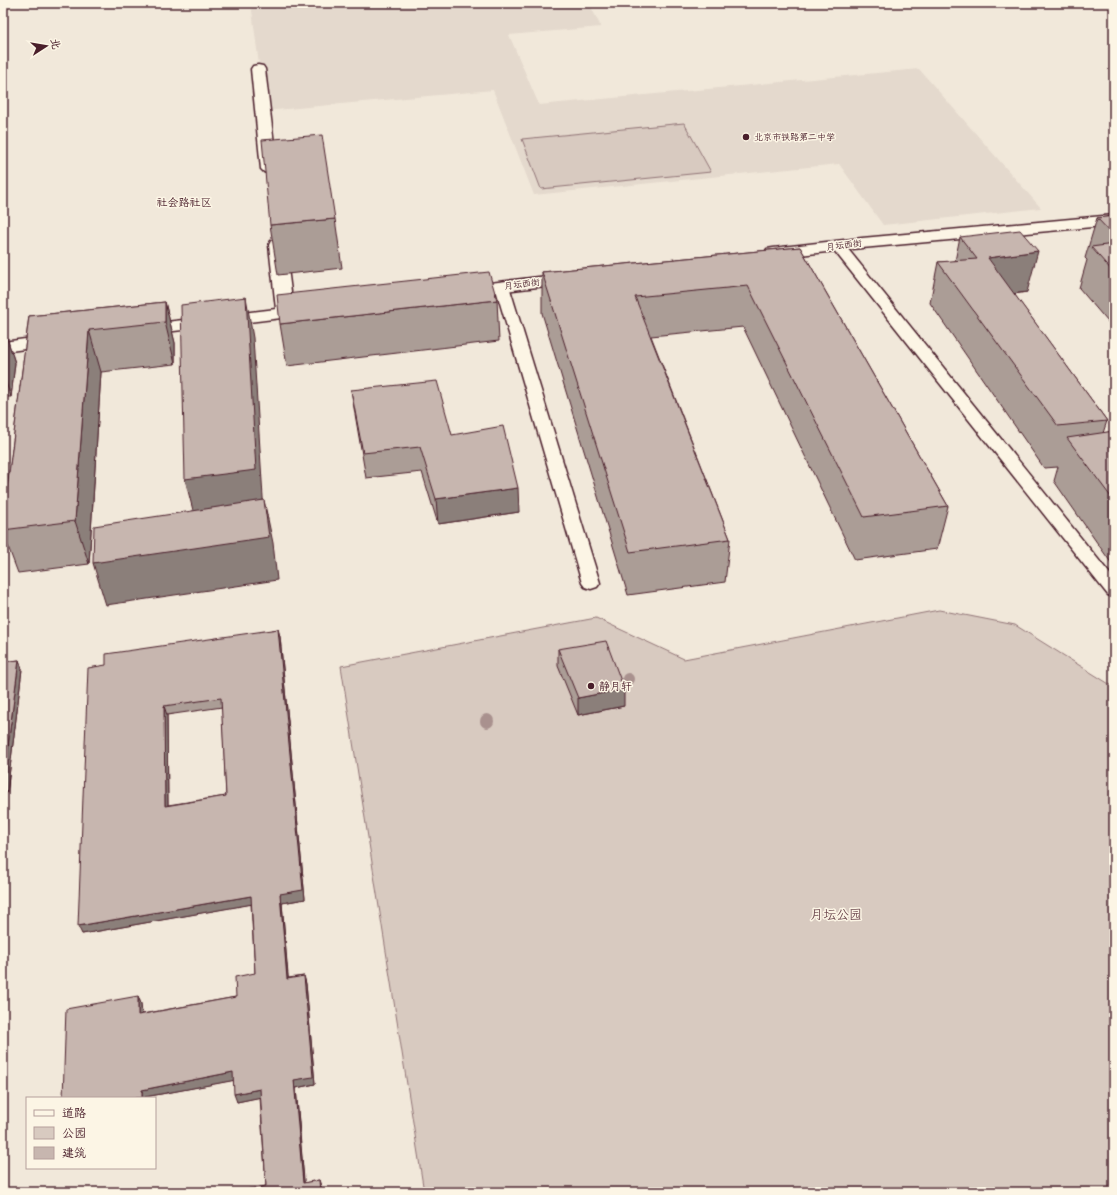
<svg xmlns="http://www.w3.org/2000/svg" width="1117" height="1195" viewBox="0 0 1117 1195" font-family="'Gochi Hand','LXGW WenKai TC',sans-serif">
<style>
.built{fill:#e4d9cd}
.green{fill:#d8cac0;stroke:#917476}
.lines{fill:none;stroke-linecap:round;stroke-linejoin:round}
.service-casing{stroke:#4a1f2b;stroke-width:3}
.minor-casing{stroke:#4a1f2b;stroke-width:3}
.service{fill:#fcf5e5;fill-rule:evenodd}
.minor{fill:#fcf5e5;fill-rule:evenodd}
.tree{fill:#a9918e}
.wall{fill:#ab9d96;stroke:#4a1f2b;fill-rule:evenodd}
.shaded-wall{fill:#8b7f7a;stroke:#4a1f2b}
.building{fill:#c7b6af;stroke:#4a1f2b;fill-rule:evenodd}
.poi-dot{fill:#4a1f2b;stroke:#fcf5e5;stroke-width:1.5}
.labels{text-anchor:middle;stroke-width:3;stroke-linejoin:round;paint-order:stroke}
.far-poi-label{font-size:9px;fill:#4a1f2b;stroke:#fcf5e5;text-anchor:start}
.far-street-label{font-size:9px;fill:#4a1f2b;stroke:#fcf5e5}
.far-quarter-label{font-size:11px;fill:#4a1f2b;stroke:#fcf5e5}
.poi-label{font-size:11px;fill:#4a1f2b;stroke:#fcf5e5;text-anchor:start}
.near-park-label{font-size:13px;fill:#6e4a50;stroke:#fcf5e5}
</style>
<rect width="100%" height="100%" fill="#f1e8da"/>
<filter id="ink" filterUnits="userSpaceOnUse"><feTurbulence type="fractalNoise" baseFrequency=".025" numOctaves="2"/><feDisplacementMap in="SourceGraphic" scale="8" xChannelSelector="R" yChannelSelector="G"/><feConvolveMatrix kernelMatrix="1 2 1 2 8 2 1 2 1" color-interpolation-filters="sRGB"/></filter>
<g filter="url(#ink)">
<path class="built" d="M251,3h338l12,24 -92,8 30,70 380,-36 122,139 -158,17 -44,-61 -305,31 -41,-105 -228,21z"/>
<g class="green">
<path d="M684,123l27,49 -170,17 -19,-50z"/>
<path d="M939,610l76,15 99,62v505h-690l-83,-526 255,-48 88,41z"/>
</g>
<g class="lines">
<g class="service-casing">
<g id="service">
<path d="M838,242l5,1 271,336v18l-6,-2 -275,-346 -2,-3 2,-3z"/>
<path d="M502,282l5,1 2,3 91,297 -3,4 -6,2 -6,-2 -3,-4 -87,-297 2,-3z"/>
</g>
</g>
<g class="minor-casing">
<g id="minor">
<path d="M258,65l5,1 2,3 12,100 -3,3 -5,2 -5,-2 -3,-3 -10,-100 2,-3z"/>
<path d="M1114,215v10l-252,23 -89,10 -6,-1 -2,-4 2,-4 6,-1 89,-10z"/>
<path d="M277,240l6,1 2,4 8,62 15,-2 6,1 3,4 -3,4 -173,21 -6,-1 -3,-4 3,-4 6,-1 135,-16 -7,-64 2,-4z"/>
<path d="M572,273l6,1 3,4 -3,4 -113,14 -6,-1 -3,-4 3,-4 6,-1z"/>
<path d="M55,335l6,1 3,4 -3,4 -58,8v-10z"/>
</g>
</g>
<use href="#service" class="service"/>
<use href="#minor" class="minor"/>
</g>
<g class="tree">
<circle cx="628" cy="679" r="6"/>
<circle cx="487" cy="721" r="7"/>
</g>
<g class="wall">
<path d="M1114,216v113l-35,-41 8,-28 -2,-2 12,-40z"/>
<path d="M335,219l7,49 -64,7 -8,-50z"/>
<path d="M960,237l67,55 -13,2 93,127 -4,12 11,-2v136l-60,-86 4,-14 -14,1 -114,-165 8,-41 17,-1z"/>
<path d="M800,247l148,259 -11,43 -82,11 -112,-233 -92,9 79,203 -5,43 -97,13 -86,-282v-41z"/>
<path d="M497,300l2,41 -212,25 -7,-42z"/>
<path d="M165,302l10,41v21l-74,8 -12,192 -71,9 -15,-40v-13l26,-204z"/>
<path d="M5,332l10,31 -4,34h-8v-64z"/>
<path d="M351,390l101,45 67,77 -81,12 -16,-52 -56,6 -11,-64z"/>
<path d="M278,629l2,8 25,262 -23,4 6,75 16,-2 2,8 9,100 -19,4 8,95 15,-3 2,7v5h-86l31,-6 -6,-89 -23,5 -3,-22 -89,17 -7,-101 3,8 1,10 94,-17 19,-24 -4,-69 -169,30 24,-269zM222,707l4,89 -58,9 -1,-90z"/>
<path d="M558,649l66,57 -46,9 -20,-49z"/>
<path d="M19,660l3,9 -15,124h-4v-131z"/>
</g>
<g class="shaded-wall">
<path d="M1038,251l-11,41 -49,6 10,-40z"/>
<path d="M246,297l7,41 11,175 -68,9 -11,-43z"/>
<path d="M165,302l10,41v21l-10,-42z"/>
<path d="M89,330l12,42 -12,192 -14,-43z"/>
<path d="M5,332l10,31 -4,34 -8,-23v-28z"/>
<path d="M518,488l1,24 -81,12 -2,-25z"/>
<path d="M264,500l9,43 4,37 -171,25 -13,-42z"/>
<path d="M278,629l2,8 25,262 -23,4 7,84 -2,-8 -7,-85z"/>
<path d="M19,660l3,9 -15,124 -4,-8z"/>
<path d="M624,689v17l-46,9v-17z"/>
<path d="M164,706l3,9 1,99 -3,-8z"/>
<path d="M3,802l4,10 -4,60z"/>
<path d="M251,896l2,8 -171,30 -4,-8z"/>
<path d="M304,976l2,8 9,100 -19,4 9,103 -2,-8 -9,-103z"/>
<path d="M138,996l3,8 1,19 -4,-8z"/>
<path d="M233,1072l3,8 -91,17v1h-3v-8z"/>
<path d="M260,1089l2,8 -25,5 -3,-8z"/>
<path d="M319,1180l2,7v5h-1z"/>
</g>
<g class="building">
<path d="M322,135l13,84 -65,6 -8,-85z"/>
<path d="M1114,216v20l-17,-18z"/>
<path d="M1020,230l18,21 -50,7 119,163 -49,5 -120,-164 39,-3 -17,-22z"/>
<path d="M1114,244v29l-23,-26z"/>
<path d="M800,247l148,259 -84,11 -116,-231 -113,11 95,242 -100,13 -88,-280z"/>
<path d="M489,272l8,28 -217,24 -3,-29z"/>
<path d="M246,297l10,173 -71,9 -4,-174z"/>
<path d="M165,302v20l-76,8 -14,191 -72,9v-10l26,-204z"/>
<path d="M5,332l-2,14v-13z"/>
<path d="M437,381l15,54 51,-9 15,62 -82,11 -16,-52 -57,6 -12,-63z"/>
<path d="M1114,431v70l-47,-63z"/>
<path d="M264,500l5,37 -176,26 1,-37z"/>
<path d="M278,629l25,261 -23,4 7,85 17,-3 9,101 -19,3 9,103 16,-3 1,12h-85l31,-6 -6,-97 -26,5 -1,-22 -91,18v8h-79l3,-89 72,-13v19l98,-18 -1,-20 20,-4 -4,-77 -173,30 10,-258 18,-3v-11zM221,698l5,98 -61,10 -1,-100z"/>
<path d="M606,641l18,48 -46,9 -20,-49z"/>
<path d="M19,660l-16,124v-122z"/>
</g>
</g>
<g class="poi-dot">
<circle cx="746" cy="137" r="4"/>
<circle cx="591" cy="686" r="4"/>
</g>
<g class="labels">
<g class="far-poi-label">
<text x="754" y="140">北京市铁路第二中学</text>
</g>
<g class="far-street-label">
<text transform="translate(844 245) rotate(-7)" y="3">月坛西街</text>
<text transform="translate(522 284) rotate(-7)" y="3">月坛西街</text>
</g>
<g class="far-quarter-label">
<text x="184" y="206">社会路社区</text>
</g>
<g class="poi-label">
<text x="599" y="690">静月轩</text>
</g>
<g class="near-park-label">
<text x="836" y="919">月坛公园</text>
</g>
</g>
<rect width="1117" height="1195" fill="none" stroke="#fcf5e5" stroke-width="16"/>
<rect x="8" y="8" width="1101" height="1179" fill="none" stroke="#4a1f2b" stroke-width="1.5" filter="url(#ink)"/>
<rect x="26" y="1097" width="130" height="72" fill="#fcf5e5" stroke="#b59f9b"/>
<rect x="34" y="1110" width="20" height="6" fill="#fcf5e5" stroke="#b59f9b"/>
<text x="62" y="1117" font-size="12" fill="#4a1f2b">道路</text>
<rect x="34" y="1127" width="20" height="12" fill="#d8cac0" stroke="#b59f9b"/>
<text x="62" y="1137" font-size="12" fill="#4a1f2b">公园</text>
<rect x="34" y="1147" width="20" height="12" fill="#c7b6af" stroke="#b59f9b"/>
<text x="62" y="1157" font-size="12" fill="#4a1f2b">建筑</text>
<g transform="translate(46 46) rotate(78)" stroke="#fcf5e5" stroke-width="3" paint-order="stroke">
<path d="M0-3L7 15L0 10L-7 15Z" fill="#4a1f2b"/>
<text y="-6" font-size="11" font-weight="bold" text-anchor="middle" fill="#4a1f2b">北</text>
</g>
</svg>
